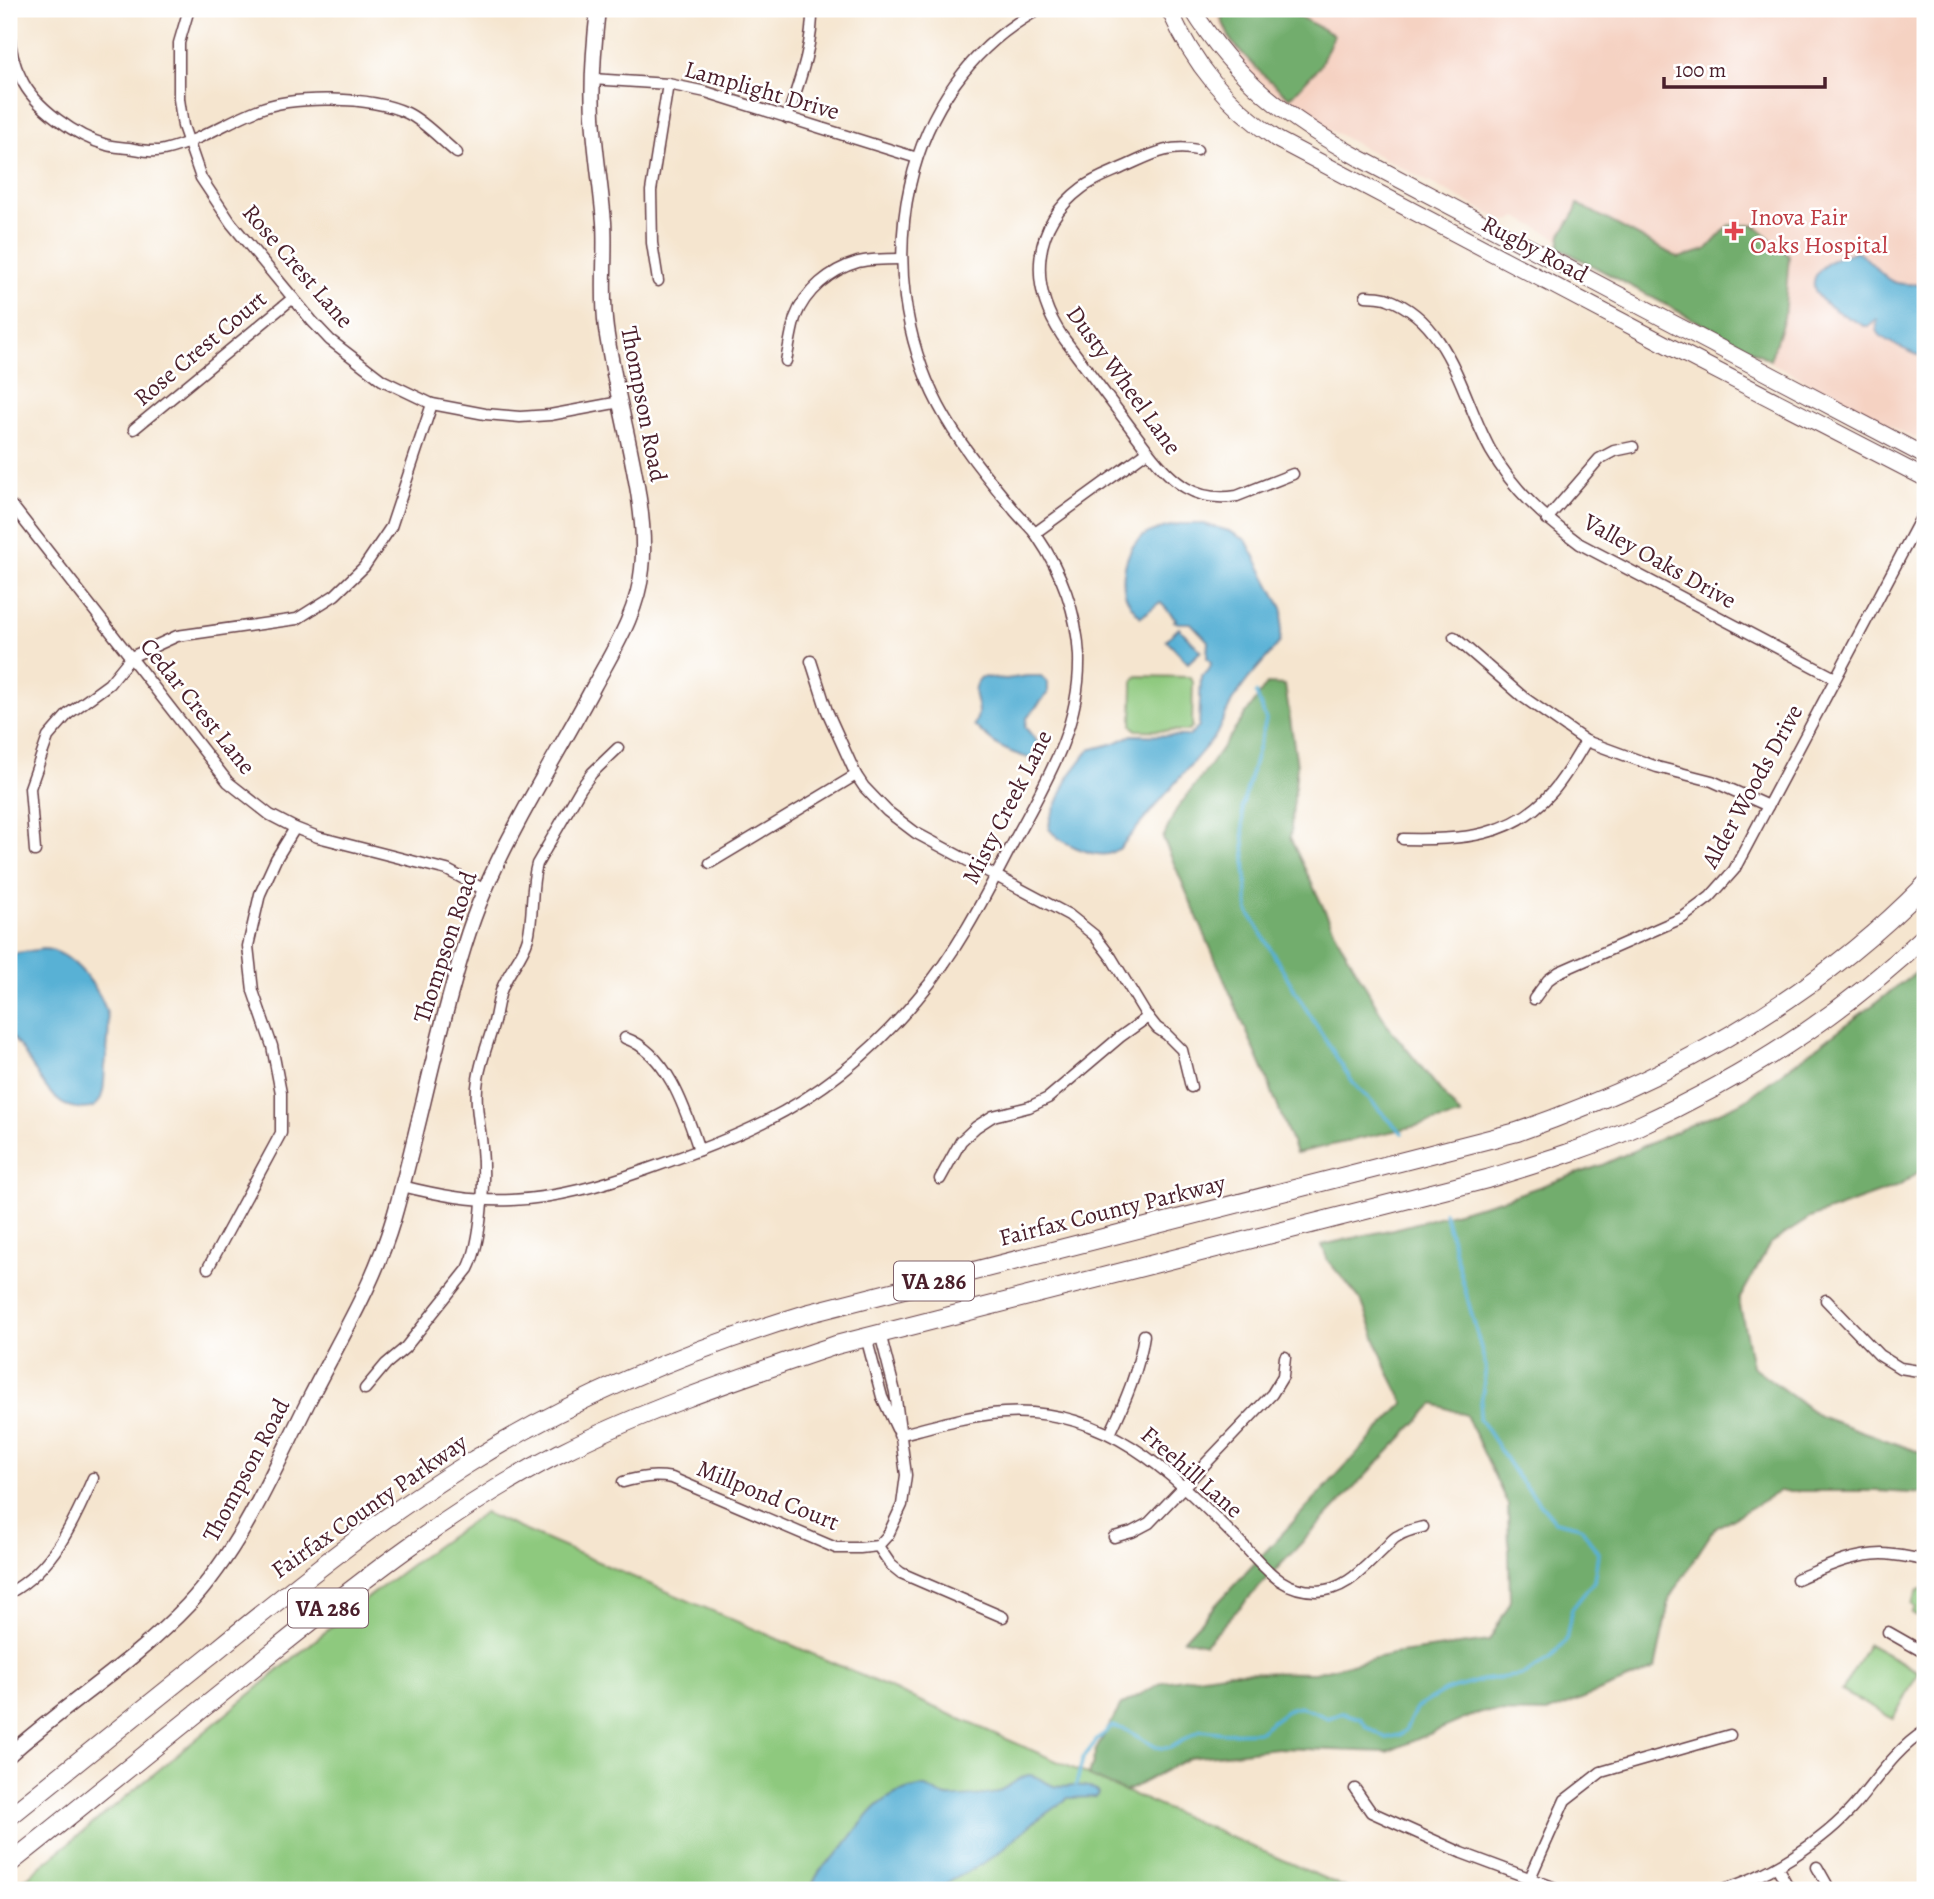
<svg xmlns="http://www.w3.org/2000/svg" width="1934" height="1899" viewBox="0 0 1934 1899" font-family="Alegreya,serif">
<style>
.built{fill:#f5d2c2}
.green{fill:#8ec97e;stroke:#6c7454;stroke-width:2}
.forest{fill:#72ad6d;stroke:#5e664c;stroke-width:2}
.water{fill:#58b1d5;stroke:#516880;stroke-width:2}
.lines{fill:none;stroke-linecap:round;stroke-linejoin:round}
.stream{stroke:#58b1d5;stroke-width:3.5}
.minor-casing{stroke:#643d44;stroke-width:13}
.tertiary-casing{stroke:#643d44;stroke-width:17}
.secondary-casing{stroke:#643d44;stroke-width:18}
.trunk-casing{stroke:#643d44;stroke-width:20}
.minor{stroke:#fff;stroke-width:10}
.tertiary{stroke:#fff;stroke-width:14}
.secondary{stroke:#fff;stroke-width:16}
.trunk{stroke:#fff;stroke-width:18}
.health-dot{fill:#e0444e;stroke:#fff;stroke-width:2.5}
.labels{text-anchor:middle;stroke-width:5;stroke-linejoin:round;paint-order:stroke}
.shield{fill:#fff;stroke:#80626b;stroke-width:2}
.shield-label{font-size:23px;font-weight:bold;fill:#4a1f2b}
.street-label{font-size:24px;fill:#4a1f2b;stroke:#fff}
.health-label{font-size:24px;fill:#be3a42;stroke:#fff;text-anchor:start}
</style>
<rect width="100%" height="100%" fill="#fff"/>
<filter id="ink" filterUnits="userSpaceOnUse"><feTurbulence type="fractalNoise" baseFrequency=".0143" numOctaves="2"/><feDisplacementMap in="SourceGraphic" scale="14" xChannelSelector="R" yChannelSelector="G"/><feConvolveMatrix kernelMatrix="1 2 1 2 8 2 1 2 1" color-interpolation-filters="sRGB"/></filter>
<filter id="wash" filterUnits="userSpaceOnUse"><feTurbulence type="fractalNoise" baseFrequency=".00686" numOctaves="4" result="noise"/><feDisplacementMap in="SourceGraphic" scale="28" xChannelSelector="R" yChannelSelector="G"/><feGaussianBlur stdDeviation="1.57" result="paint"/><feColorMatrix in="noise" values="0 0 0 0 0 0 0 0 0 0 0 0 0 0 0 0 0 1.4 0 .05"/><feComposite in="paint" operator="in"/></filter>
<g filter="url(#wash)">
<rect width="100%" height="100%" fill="#f5e5cf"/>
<path class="built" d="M1213,9h712v425l-5,-2 -5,7 -250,-133 -34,-23 -70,-43 -44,-23 -5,3 -9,1 -205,-108 -58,-49z"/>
<g class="green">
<path d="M1137,676l53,1 3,5 -1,45 -5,4 -51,-1 -4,-5 1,-44z"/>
<path d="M484,1513l310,133 557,244h-1340c80,-64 159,-129 238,-195 77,-64 152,-127 235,-182z"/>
<path d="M1925,1588v29l-2,3 -11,-7 3,-5 -4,-4 7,-14z"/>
<path d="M1868,1644l51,28 -26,47 -51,-28z"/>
</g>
<g class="forest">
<path d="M1236,9h49l49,26 -14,31 -30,32 -29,-25 -30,-32 -10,-23z"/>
<path d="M1578,204l101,54 27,-8 23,-25h26l34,31 -5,62 -14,42 -211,-112 2,-14 11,-16z"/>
<path d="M1267,684l18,1 12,80 -7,73 48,100 50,88 73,90 -165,37 -31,-79 -102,-236 13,-28 29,-38z"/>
<path d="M1925,966v201l-26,19 -89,32 -40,26 -31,56 13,66 67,50 106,38v40l-47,-3h-98l-66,38 -44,68 -15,72 -108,44 -66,-1 -94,40 -110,-4 -88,10 -64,34 -36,-16 7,-26 25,-45 42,-23 67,-10 84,1 78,-19 97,-13 21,-38 -2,-98 -42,-90 -32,-11 -229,240 -21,-5 220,-236 -17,-34 -26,-69 -33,-39 -6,-16 80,-18 102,-28 98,-34 142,-64z"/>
</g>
<g class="water">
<path d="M1857,251c14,8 24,28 40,32 8,2 20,1 28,0v75c-10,-4 -44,-17 -47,-26 -2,-3 -1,-8 -1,-12l-8,6h-5c-12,-7 -33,-16 -42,-26 -18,-18 -3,-33 14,-42 6,-3 15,-4 21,-7z"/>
<path d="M1179,524h25l25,7 17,9 37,70 -3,32 -31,36 -17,23 -16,34 -97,114c-4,1 -7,4 -11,5 -17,3 -49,-12 -59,-25l1,-10 19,-43 20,-26 26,-7 17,-8 57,1 10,-10 2,-50c7,-3 10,-7 10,-14l-4,-4 1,-17 -17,-18h-13l-4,-2 2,-2 -16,-17 -19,15c-6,-6 -13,-14 -16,-23 -4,-17 0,-39 12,-53 9,-10 29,-14 42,-17z"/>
<path d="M1179,628l22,23 -13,12 -22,-23z"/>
<path d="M1027,676h14l7,7v10l-21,25 -2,9 14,17v3l-7,12c-28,-8 -37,-13 -58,-34 2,-4 4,-8 4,-12 0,-15 -10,-21 3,-36l25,2z"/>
<path d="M43,949c29,1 61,43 65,70 2,15 -1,32 -3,48 -1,11 0,27 -7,36 -7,10 -31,5 -39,-2 -16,-13 -26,-35 -37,-51 -4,-6 -10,-12 -12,-18 -4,-9 -1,-60 -1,-74l8,-5z"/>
<path d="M1028,1775c11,0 16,8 26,11 17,4 28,-7 44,7l-2,4 -28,1 -38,27 -27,24 -18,13 -50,28h-125c3,-7 7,-16 13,-23 6,-7 14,-11 19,-18 23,-29 36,-56 77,-62 12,-2 17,9 29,10 4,1 44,-2 47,-4 12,-4 21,-14 33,-18z"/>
</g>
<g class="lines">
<g class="stream">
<path d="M1256,693l10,27 -24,87 6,104 55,93 50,79 49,50"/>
<path d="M1076,1785l7,-27 14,-18 15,-14 14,4 30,17 7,1h7l31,-18 23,3 34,-1 31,-23 11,-3 28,12 14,-5 18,5 7,9 19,11 14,-3 5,-4 11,-23 29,-17 37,-11 41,-5 27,-16 16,-19 6,-31 22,-28 4,-28 -17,-26 -26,-6 -38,-45 -38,-58 7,-51 -42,-155"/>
</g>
</g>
</g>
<g filter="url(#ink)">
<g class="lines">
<g class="minor-casing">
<g id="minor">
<path d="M189,9l-10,34v56l4,27 18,52 30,45 81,98 18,19 52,40 50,24 53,10 35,3 30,-2 70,-13"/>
<path d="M9,32c1,15 5,33 12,46 13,29 56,59 86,67 6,2 14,2 21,3 12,2 24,5 36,2 34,-8 62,-28 93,-40 36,-15 114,-14 150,3 17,8 35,28 50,40"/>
<path d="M592,79l76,5 38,8 211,66"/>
<path d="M787,118c12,-36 26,-72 25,-109"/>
<path d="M1197,150c-28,-6 -46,5 -71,16 -15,7 -31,12 -44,22 -50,37 -54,97 -20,148l86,115c24,31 47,52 89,45l56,-22"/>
<path d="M658,281l-6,-38 -1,-52 17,-107"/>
<path d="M1366,296c7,1 15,0 22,3 63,23 74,100 103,152 23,40 53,66 89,93l255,134"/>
<path d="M786,361c3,-14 5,-29 9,-43 10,-27 35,-48 63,-56 13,-3 29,-3 43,-3"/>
<path d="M134,429l159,-131"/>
<path d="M9,504l6,5 213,273 42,33 25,13 23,9 129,33 38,20"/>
<path d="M1547,519l52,-60 15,-8 19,-4"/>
<path d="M1035,533l113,-82"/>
<path d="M1454,637l69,60 63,44 71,26 55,14 56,25"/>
<path d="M811,661l16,50 29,64 8,12 23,24 29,22 153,82 25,20 17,22 34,56 12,15 9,6 16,16 9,37"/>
<path d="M1403,839c57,1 110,-1 150,-48 13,-15 23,-33 33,-50"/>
<path d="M35,851l-5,-63 18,-51 20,-23 41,-30 22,-27 46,-21 120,-17 38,-24 29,-28 27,-40 41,-123"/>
<path d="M710,863l146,-88"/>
<path d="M1534,999l14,-19 11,-8 123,-54 28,-21 24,-27 191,-360"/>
<path d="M625,1038c43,15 61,73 74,112"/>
<path d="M940,1179l21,-38 15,-14 17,-11 36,-9 19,-9 72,-61 28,-20"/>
<path d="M402,1186c36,9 72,16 110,14 46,-2 90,-15 133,-30 40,-14 81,-29 119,-48 58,-29 111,-73 153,-123 41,-48 69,-104 98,-160 32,-59 66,-114 64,-183 -2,-43 -18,-85 -42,-120 -7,-10 -16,-17 -23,-26 -27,-33 -55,-66 -75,-104 -71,-135 -40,-322 101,-397"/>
<path d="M208,1268l73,-135v-40l-9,-47 -19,-55 -5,-45 12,-52 16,-35 19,-31"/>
<path d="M1826,1300l53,55 21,13 25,4"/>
<path d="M866,1337l16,60 15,32"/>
<path d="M365,1389l21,-25 19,-16 63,-79c14,-27 17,-90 14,-121 -2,-24 -8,-46 -4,-69 3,-20 11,-38 16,-57 3,-12 4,-25 9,-36 7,-17 20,-30 25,-48 6,-24 2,-50 9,-74l44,-76 11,-15 26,-25"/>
<path d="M1110,1434c15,-32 29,-64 34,-99"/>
<path d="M899,1435c34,-9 69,-20 105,-22 105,-7 170,63 238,131 23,23 38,47 74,47 31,0 49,-25 70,-44 4,-4 7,-9 12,-11 7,-5 17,-7 25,-9"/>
<path d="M623,1482c18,-5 31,-7 49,-4l164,70h24l18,-2 13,19 10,8 102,44"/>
<path d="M1114,1537l18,-5 17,-9 123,-129 11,-18 2,-19"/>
<path d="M878,1546l10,-11 14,-30 4,-30 -11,-83 -15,-59"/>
<path d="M1797,1579c27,-11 55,-25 85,-25 14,0 29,4 43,6"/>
<path d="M9,1593c44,-24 65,-71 84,-115"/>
<path d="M1888,1632l37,21"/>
<path d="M1355,1789l16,23 91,41 99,37"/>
<path d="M1777,1867l13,23"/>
<path d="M1817,1867l13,23"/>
<path d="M1530,1878l35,-78 36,-28 129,-37"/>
<path d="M1720,1890c46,-12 104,-49 135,-85 22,-26 41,-56 70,-74"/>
</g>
</g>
<g class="tertiary-casing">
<path id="tertiary" d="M9,1755c58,-52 125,-93 179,-150 55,-59 87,-138 123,-209 30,-59 63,-112 82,-176 19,-65 33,-133 50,-198 12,-44 23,-89 41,-130 31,-72 74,-138 110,-206 20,-37 44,-74 48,-117 3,-26 0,-52 -4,-77 -9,-55 -24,-108 -32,-163 -5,-36 0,-71 -2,-107 -3,-35 -9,-71 -11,-106 -2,-36 1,-72 5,-107"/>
</g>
<g class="secondary-casing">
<g id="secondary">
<path d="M1169,9c25,56 58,96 109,131l389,205 258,133"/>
<path d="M1192,9c44,71 96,110 169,150l564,297"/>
</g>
</g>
<g class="trunk-casing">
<g id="trunk">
<path d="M9,1817c66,-53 132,-106 198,-159 85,-69 169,-138 262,-195 105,-66 219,-113 337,-149l711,-182c152,-53 295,-131 408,-247"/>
<path d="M9,1864c87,-69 173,-139 260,-209 92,-74 186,-148 291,-202 89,-45 183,-76 276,-108l651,-166c51,-16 102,-31 151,-53 105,-48 204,-111 287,-190"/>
</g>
</g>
<use href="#minor" class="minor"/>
<use href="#tertiary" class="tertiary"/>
<use href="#secondary" class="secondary"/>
<use href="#trunk" class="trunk"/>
</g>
</g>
<path class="health-dot" d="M1730.5 220.5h7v7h7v7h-7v7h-7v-7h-7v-7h7z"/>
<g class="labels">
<g class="shield">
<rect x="894" y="1261.5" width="80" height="39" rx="5"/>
<rect x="288" y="1588.5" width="80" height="39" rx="5"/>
</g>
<g class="shield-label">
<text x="934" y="1289">VA 286</text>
<text x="328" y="1616">VA 286</text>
</g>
<g class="street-label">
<text transform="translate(762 90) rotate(16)" y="8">Lamplight Drive</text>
<text transform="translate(1535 249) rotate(28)" y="8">Rugby Road</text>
<text transform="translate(298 266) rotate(49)" y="8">Rose Crest Lane</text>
<text transform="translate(200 348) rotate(-40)" y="8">Rose Crest Court</text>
<text transform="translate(1124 380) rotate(54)" y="8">Dusty Wheel Lane</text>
<text transform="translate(644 404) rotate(79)" y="8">Thompson Road</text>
<text transform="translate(1660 561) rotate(29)" y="8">Valley Oaks Drive</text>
<text transform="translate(198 706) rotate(51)" y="8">Cedar Crest Lane</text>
<text transform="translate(1752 786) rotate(-61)" y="8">Alder Woods Drive</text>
<text transform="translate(1007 807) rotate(-63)" y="8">Misty Creek Lane</text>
<text transform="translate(445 947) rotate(-72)" y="8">Thompson Road</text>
<text transform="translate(1112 1210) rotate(-14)" y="8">Fairfax County Parkway</text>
<text transform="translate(246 1470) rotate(-62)" y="8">Thompson Road</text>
<text transform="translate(1192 1472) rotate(41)" y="8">Freehill Lane</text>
<text transform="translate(768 1495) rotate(22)" y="8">Millpond Court</text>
<text transform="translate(369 1506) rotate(-35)" y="8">Fairfax County Parkway</text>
</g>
<g class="health-label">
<text x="1750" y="225">Inova Fair<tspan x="1750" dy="28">Oaks Hospital</tspan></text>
</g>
</g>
<rect width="1934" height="1899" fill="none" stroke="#fff" stroke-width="35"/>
<path d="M1664 77v10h161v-10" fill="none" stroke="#4a1f2b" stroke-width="3.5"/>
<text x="1675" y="77" font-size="21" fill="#4a1f2b" stroke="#ffffff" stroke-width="5" paint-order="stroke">100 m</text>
</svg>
